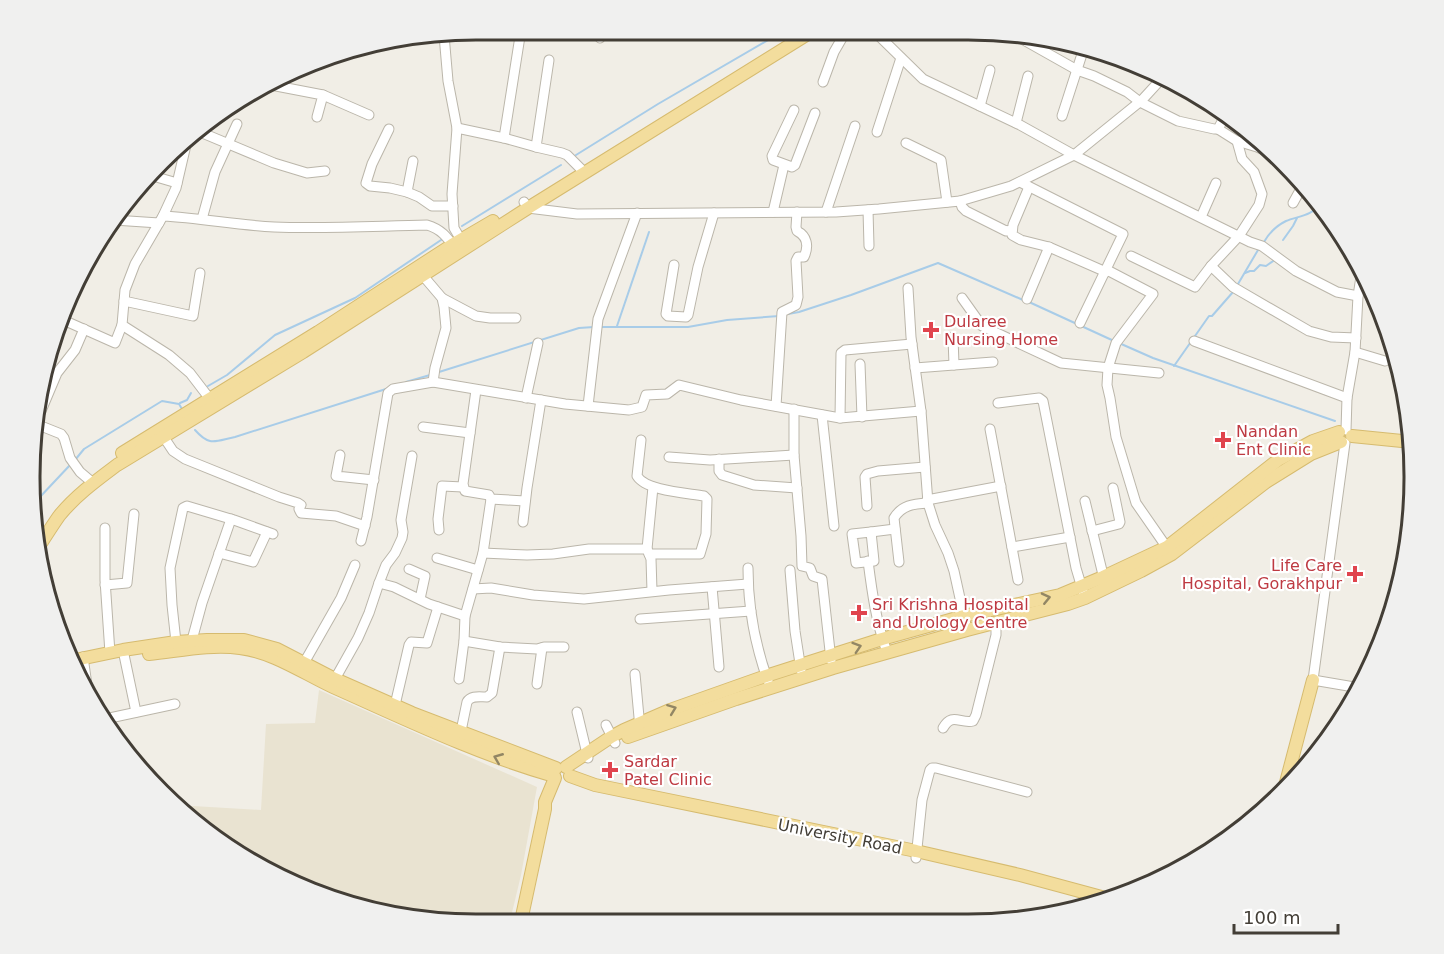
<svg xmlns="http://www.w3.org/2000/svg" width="1444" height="954" viewBox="0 0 1444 954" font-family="'DejaVu Sans',sans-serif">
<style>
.education{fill:#e9e3d1}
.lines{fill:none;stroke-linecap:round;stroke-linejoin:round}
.stream{stroke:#a8cce8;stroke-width:2}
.minor-casing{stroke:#bbb6aa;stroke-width:11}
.major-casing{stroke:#d6bb6f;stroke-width:14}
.minor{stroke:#fff;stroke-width:9}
.major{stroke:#f3dd9d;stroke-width:12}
.oneway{stroke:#928664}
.health-dot{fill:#e0444e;stroke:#fff;stroke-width:2}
.labels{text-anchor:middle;stroke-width:4.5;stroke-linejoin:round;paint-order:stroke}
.health-label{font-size:16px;fill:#be3a42;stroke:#fff;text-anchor:start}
.street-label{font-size:16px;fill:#433e36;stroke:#fff}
.rim{fill:none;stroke:#433e36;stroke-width:3}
</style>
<rect width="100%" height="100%" fill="#f1eee6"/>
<path class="education" d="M319,690l218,97 -16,88 -11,46 -92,-1 -138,-42 -98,-65 -6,-8 85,5 5,-86 49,-1z"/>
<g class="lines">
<g class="stream">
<path d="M576,155l82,-51 124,-72"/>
<path d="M462,226l99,-61"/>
<path d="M1283,240l10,-14 4,-8"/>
<path d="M1264,242c5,-9 12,-16 22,-21 12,-5 27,-5 34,-18"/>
<path d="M1245,273l5,-2h4l6,-6 6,1 10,-7"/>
<path d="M1238,284l20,-34"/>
<path d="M1029,302l85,39"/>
<path d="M788,314l11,-2 52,-17 87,-32 85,37"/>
<path d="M617,326l32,-94"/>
<path d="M600,327h88l39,-7 52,-4"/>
<path d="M1119,343l34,15 182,63"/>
<path d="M1174,366l35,-50h3l21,-24"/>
<path d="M439,372l140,-44 15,-1"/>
<path d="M406,382l24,-7"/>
<path d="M208,386l19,-11 48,-40 80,-37 89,-60"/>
<path d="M180,403l7,-3 4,-7"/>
<path d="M195,430c15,17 20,11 40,7l151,-48"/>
<path d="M75,460l9,-11 78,-48 17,3 3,5"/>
<path d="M34,499l5,-1 32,-34"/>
</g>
<g class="minor-casing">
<g id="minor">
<path d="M573,32v-1"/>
<path d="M876,33l47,46 97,46 54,30 176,87 12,4 34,25 41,21 21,4"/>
<path d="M444,35l4,46 9,47 -5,66 2,34 10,17"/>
<path d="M600,38l1,-7"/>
<path d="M1022,39l55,31 17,6 33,16 13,10 38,19 36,8h4l7,-13"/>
<path d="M549,60l-13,87 26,6 5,2 18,18"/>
<path d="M823,82l11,-30 11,-19"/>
<path d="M271,85l52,10 -6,22"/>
<path d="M323,95l46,20"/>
<path d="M980,106l10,-36"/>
<path d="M794,110l-22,46 1,4 19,7 3,-2 20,-52"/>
<path d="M1062,116l21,-65"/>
<path d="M1016,123l12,-47"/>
<path d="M457,128l47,10 32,9"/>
<path d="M389,129l-17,35 -6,19 4,3 20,2 17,4 12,5 13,9h21"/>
<path d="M1218,129l19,12 20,6 18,8"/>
<path d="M200,132l74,31 33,10 18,-2"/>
<path d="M877,132l24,-74"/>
<path d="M504,138l17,-108"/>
<path d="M906,143l35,17 6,42"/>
<path d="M153,176l24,7"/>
<path d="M1020,182l103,52 -43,89"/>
<path d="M1029,187l-16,38 -1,10 9,5 28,7 57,25"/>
<path d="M407,192l6,-31"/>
<path d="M960,201l2,6 4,4 40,20 6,-1"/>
<path d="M524,202l4,6 49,6 259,-2 43,-3 81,-8 51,-15 63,-31 68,-55 22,-24"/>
<path d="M1293,203l10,-18"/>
<path d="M868,210l1,36"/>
<path d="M773,212l11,-47"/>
<path d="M826,212l29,-86"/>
<path d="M163,216l13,-28 10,-43"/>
<path d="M1201,217l15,-34"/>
<path d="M202,219l13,-47 22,-48"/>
<path d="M114,220l45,3"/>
<path d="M1131,256l64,31 16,-21 28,-30 20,-31 3,-11 -8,-22 -12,-13 -5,-18"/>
<path d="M674,265l-8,49 2,2 18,1 2,-2 10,-48 16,-54"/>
<path d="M1211,266l22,21 76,44 22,6 25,1"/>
<path d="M1107,270l46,24 -37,49 -8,25 -1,17 3,13 6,39 20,66 34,49"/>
<path d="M419,271l23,27 2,9 2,21 -11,40 -2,14 132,22 64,6 13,-3 4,-12 21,-1 12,-9 62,15 99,18 81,-7"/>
<path d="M908,288l3,49 10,74 7,92 7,22 13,28 6,18 13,59"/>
<path d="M442,298l34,18 14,2h26"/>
<path d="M962,298l20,28 79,37 98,10"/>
<path d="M1027,299l22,-52"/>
<path d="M124,301l69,15 7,-43"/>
<path d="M61,319l54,24 7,-18"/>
<path d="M63,320l21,-49"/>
<path d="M953,337l1,28"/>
<path d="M1194,341l153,57"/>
<path d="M1355,352l30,9"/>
<path d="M860,364l2,53"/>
<path d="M915,368l78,-6"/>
<path d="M476,390l-13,94 2,7 24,4 2,4 34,2"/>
<path d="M526,398l12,-55"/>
<path d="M213,403l-23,-30 -21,-18 -47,-30 3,-35 10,-26 28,-48c37,2 74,9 111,11 51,2 102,-1 153,-2 14,4 20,12 28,23"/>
<path d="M998,403l41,-5 4,3 33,167 9,30"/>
<path d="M588,406l10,-87 39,-106"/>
<path d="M776,406l6,-94 14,-7 2,-8 -2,-36 2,-4h6c5,-11 3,-21 -7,-26l-1,-4 1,-15"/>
<path d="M794,409v46l7,81 1,30 8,2 3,8 9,3 9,81"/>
<path d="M822,415l12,111"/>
<path d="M38,418l19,-45 18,-23 9,-21"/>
<path d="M840,418l1,-65 4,-3 67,-6"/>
<path d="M36,424l25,10 3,4 6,20 10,14 13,11"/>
<path d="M423,427l47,6"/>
<path d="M990,429l28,151"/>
<path d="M1346,430l1,-32 8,-46 3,-56 4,-26"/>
<path d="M161,433l12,18 12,8 94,38 19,6 3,2 -2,4 2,4 35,3 29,10"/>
<path d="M641,440l-4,36c9,15 51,17 67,20l3,3 -1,35 -6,20h-51"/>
<path d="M1345,443l-32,237 47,8"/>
<path d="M340,455l-4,21 38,4"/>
<path d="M669,457l41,3 84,-5"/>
<path d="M719,459v12l3,4 32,10 43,3"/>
<path d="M1409,469l4,-24"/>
<path d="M927,500l74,-14"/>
<path d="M1085,501l20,82"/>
<path d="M867,506l-2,-29 2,-3 11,-3 47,-4"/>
<path d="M523,522l4,-34 14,-88"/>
<path d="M105,528v52l5,73"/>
<path d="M439,530l-1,-11 4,-33 21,1"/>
<path d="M1092,531l27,-7 1,-2 -7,-34"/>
<path d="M871,532l3,29 -18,2 -4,-29z"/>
<path d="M871,532l24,-3"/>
<path d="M361,541l6,-24 21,-124 5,-4 40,-7"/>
<path d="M1012,547l58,-10"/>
<path d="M647,549l4,10 1,32"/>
<path d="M219,553l34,9 14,-30"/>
<path d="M483,553l44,2 26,-1 36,-5h58l6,-62"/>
<path d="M437,558l41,12"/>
<path d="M868,561c4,31 8,61 19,91"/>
<path d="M899,562l-5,-44c8,-13 19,-14 34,-15"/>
<path d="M748,568c0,39 7,77 20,113"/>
<path d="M409,569l16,7 -5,23"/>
<path d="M790,570l5,61 6,39"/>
<path d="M379,583l7,-18 9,-12 7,-15 1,-6 -2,-12 11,-64"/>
<path d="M105,585l22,-2 7,-69"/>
<path d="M712,587l7,80"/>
<path d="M473,589l18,-1 42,7 51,4 85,-9 79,-6"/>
<path d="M640,619l111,-8"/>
<path d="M192,640l10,-37 29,-84"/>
<path d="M464,641l36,6 37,2 7,-2h20"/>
<path d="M176,642l-4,-37 -2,-37 13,-60 4,-2 47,14 39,14"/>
<path d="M123,650l13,62"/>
<path d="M83,657l6,42"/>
<path d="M304,663l37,-65 14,-33"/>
<path d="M635,674l5,54"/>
<path d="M335,679l23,-41 11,-25 10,-30 15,4 35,17 36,12"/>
<path d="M459,679l5,-38 1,-25 18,-63 8,-54"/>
<path d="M537,684l5,-36"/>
<path d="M395,705l14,-60 2,-3 16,1 11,-36"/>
<path d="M577,712l11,46"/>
<path d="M105,719l70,-15"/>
<path d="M606,725l9,18"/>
<path d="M943,728c9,-16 17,-4 30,-7l3,-6 20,-80v-13"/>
<path d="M461,731l6,-29c4,-7 13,-5 20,-5l5,-4 8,-46"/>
<path d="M916,858l6,-58 8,-30 2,-2h4l91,24"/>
</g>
</g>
<g class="major-casing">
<g id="major">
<path d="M1352,436l60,6"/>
<path d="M122,453l196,-121 134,-87 41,-24"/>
<path d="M38,548c7,-11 14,-22 21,-32 16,-20 38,-36 58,-51l186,-113 225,-144 283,-176"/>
<path d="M149,654c30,-3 61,-10 91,-6 33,4 63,25 93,39 72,32 144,67 221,89"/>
<path d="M75,660l48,-10 53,-8 31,-2h37l33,9 58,30 77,34 144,55"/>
<path d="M628,737l108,-38 97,-31 134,-38 101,-26 17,-6 56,-27 31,-17 94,-72 45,-28 30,-12"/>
<path d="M566,767l45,-30 13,-7 46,-20 96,-34 116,-37 82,-23 96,-21 43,-18 64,-30 111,-87 35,-19 26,-9"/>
<path d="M570,776l25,9 321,66 104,24 89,24"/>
<path d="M1284,790l29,-110"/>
<path d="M521,921l24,-112v-7l10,-24"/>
</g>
</g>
<use href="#minor" class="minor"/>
<use href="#major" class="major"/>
</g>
<defs><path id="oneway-chevron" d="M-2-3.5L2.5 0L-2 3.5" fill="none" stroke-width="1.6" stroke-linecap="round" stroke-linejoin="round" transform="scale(1.5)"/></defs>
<g class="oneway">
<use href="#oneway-chevron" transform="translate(1046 598) rotate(-13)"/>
<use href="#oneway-chevron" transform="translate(857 647) rotate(-18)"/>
<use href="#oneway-chevron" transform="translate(672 709) rotate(-21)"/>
<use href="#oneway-chevron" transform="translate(498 758) rotate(-158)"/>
</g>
<g class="health-dot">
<path d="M928 321h6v6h6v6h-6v6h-6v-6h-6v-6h6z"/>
<path d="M1220 431h6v6h6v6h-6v6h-6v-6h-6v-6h6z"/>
<path d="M1352 565h6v6h6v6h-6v6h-6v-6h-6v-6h6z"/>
<path d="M856 604h6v6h6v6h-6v6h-6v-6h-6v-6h6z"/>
<path d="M607 761h6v6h6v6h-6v6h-6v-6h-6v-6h6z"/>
</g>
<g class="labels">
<g class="health-label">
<text x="944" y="327">Dularee<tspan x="944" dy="18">Nursing Home</tspan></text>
<text x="1236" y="437">Nandan<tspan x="1236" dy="18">Ent Clinic</tspan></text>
<text x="1342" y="571" text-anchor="end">Life Care<tspan x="1342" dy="18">Hospital, Gorakhpur</tspan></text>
<text x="872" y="610">Sri Krishna Hospital<tspan x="872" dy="18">and Urology Centre</tspan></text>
<text x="624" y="767">Sardar<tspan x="624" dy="18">Patel Clinic</tspan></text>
</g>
<g class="street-label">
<text transform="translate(840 836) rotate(11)" y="6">University Road</text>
</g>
</g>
<path d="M0 0H1444V954H0ZM476 40H968A436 436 0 0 1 1404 476V478A436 436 0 0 1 968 914H476A436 436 0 0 1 40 478V476A436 436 0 0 1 476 40Z" fill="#f0f0ef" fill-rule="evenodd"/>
<path class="rim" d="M476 40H968A436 436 0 0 1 1404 476V478A436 436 0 0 1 968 914H476A436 436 0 0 1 40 478V476A436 436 0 0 1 476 40Z"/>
<path d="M1234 924v9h104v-9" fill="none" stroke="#433e36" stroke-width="3"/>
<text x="1243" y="924" font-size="18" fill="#433e36" stroke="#ffffff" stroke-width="4.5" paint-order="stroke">100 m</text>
</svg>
